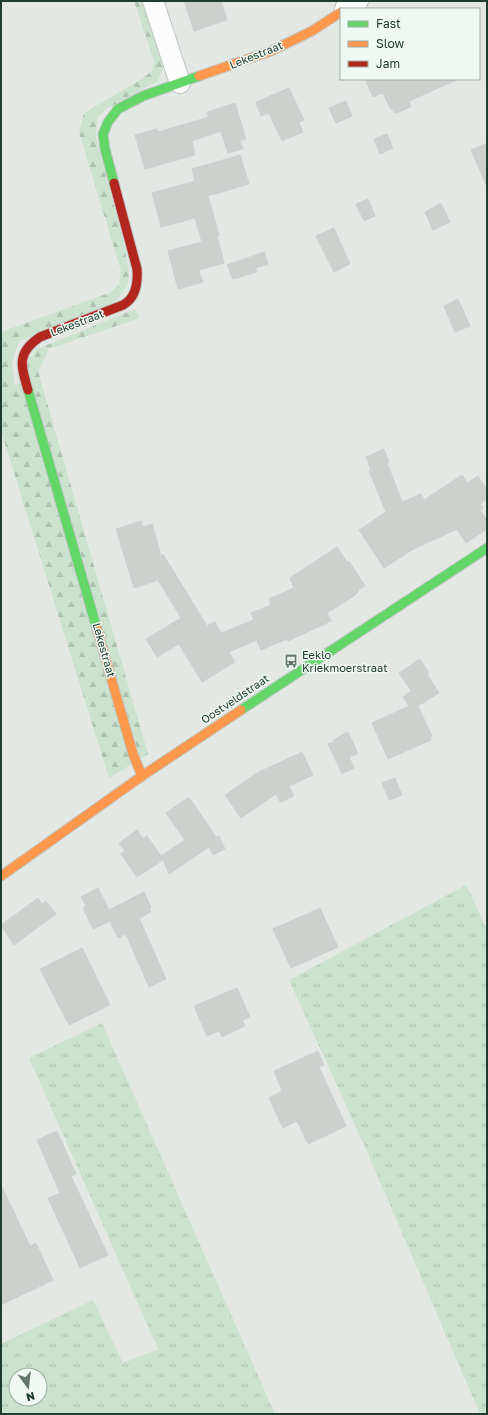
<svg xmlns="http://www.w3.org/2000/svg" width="488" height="1415" viewBox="0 0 488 1415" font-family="'Golos Text',sans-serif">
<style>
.grass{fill:url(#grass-tufts);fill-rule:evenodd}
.forest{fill:url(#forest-firs)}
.building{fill:#ccd1ce;stroke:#cbd1ce}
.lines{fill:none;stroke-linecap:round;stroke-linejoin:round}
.street-casing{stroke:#c0c5c2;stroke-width:22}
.fast-casing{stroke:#bec6c2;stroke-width:11}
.slow-casing{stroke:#bec6c2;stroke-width:11}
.jam-casing{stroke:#bec6c2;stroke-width:11}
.street{stroke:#fbfcfb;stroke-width:20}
.fast{stroke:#63d668;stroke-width:9}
.slow{stroke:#ff974d;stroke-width:9}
.jam{stroke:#b3261e;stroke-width:9}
.labels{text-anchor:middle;stroke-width:3;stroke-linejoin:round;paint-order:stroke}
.street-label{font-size:11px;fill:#203c2f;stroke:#f0f8f3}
.poi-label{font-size:11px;fill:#203c2f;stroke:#f0f8f3;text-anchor:start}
</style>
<defs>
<pattern id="grass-tufts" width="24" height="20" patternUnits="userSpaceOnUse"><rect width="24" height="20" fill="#cbe2ce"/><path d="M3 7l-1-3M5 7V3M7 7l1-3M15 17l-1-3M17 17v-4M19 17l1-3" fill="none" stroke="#aec3b1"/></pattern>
<pattern id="forest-firs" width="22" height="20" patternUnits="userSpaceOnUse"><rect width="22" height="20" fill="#cbe2ce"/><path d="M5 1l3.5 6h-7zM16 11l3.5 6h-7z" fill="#aec3b1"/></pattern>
</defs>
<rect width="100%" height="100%" fill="#e3e8e5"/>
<g class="grass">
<path d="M466,885l21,45v484h-7l-115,-267 -76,-167z"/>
<path d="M102,1023l173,391h-274v-70l92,-44 30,63 35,-14 -129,-291zM16,1375h24v24h-24z"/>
</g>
<path class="forest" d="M134,1h11l19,59 -1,8 -5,13 -52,28 -9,9 -1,21 27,101 6,32 -1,12 -11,16 -10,5 -59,23 -28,13 -6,13 -2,11 3,20 13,-5 -2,-10 1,-7 10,-14 98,-40 5,9 -91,31 -11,22 110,383 -39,24 -108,-347v-99l108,-39 10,-8 2,-14 -42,-139 5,-19 56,-33 12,-9 2,-10z"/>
<g class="building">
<path d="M184,1h37l6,19 -33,11z"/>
<path d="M365,79h94l-50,22 2,6 -15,6 -6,-5 -7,-15 -10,4z"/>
<path d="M289,88l15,32 -5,2 4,10 -21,9 -13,-28 -8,3 -5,-14z"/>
<path d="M346,101l6,15 -16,7 -7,-15z"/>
<path d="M235,103l11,36 -6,2 3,8 -15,4 -7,-22 -29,10 3,14 -50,14 -10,-34 22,-6 1,3 51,-15 -2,-5z"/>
<path d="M387,134l6,14 -13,6 -6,-15z"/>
<path d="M487,143v44l-16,-37z"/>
<path d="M240,155l9,29 -41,12 11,39 -2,1 7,27 -25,7 4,12 -25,7 -10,-38 34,-9 -7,-24 -34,9 -9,-34 43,-12 -3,-12z"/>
<path d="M368,199l7,17 -11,5 -8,-17z"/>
<path d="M441,203l9,19 -17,8 -8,-18z"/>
<path d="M334,228l16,36 -16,8 -18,-36z"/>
<path d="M264,252l4,12 -13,4 2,4 -24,7 -6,-14z"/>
<path d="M458,299l12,27 -15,6 -11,-26z"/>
<path d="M384,449l5,13 -2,1 15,39 19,-8 3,6 38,-25 5,8 11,-7 9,14v9l-7,5 3,4 -3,2 7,10v9l-21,14 -9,-14 -45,21 -28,18 -25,-38 27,-18 -17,-41 2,-1 -5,-13z"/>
<path d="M141,521l2,6 9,-3 9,32 2,-2 44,72 8,-4 6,11 33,-13 -3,-7 20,-8 -2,-6 25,-11 -4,-10 47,-31 10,15 2,-1 16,25 -7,4 1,1 -5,5 -27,17 4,8 -43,20 -1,-2 -26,11 -4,-10 -28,12 6,10 -33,20 -23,-38 -22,13 -11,-18 35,-21 -23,-38 -24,8 -18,-59z"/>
<path d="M420,659l9,14 -2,1 12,19 -21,13 14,30 -2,1 1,3 -43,19 -16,-36 37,-17 -6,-9 8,-6 -12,-18z"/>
<path d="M348,732l10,22 -9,3 5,11 -12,6 -14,-30 6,-2 -1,-2z"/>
<path d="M302,752l11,23 -24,11 5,10 -14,6 -4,-8 -35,24 -16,-23 32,-22z"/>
<path d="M395,778l7,17 -13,5 -7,-17z"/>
<path d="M189,797l27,40 3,-1 6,13 -12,6 -4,-8 -40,27 -6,-14 -26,17 -16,-23 4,-3 -6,-8 18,-13 6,9 4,-3 14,20 24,-16 -19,-27z"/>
<path d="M98,888l11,22 35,-18 7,15h-2l2,5 -12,6 27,61 -17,8 -23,-53 -8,4 -8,-17 -17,8 -10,-21 3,-2 -5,-9z"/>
<path d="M38,898l4,6 4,-3 10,13 -42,31 -13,-20z"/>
<path d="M320,908l18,39 -47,21 -18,-39z"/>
<path d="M82,948l28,57 -41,20 -29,-56z"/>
<path d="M237,988l13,29 -8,3 3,6 -23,11 -3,-6 -12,5 -13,-30z"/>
<path d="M318,1051l6,14 -5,2 27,59 -38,18 -11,-23 -14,7 -14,-30 13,-7 -8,-20z"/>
<path d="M57,1131l19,43 -5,2 37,79 -28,13 -32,-70 12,-5 -23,-53z"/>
<path d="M1,1185l29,61 6,-3 17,37 -52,25z"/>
</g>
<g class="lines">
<g class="street-casing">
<g id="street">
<path d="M153,1l27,82"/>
<path d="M345,9l13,-8"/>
</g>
</g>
<g class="fast-casing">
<g id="fast">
<path d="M114,183l-9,-34 -2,-15 5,-12 10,-13 25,-13 56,-20"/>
<path d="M28,390l69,239"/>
<path d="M241,710l246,-162"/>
</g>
</g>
<g class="slow-casing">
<g id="slow">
<path d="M199,76l72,-25 41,-20 29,-19"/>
<path d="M97,629l36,125 9,22"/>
<path d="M1,876l141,-100 99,-66"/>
</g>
</g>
<g class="jam-casing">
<path id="jam" d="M28,390c-7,-24 -12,-37 12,-53l83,-32c13,-7 15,-22 14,-36l-23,-86"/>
</g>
<use href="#street" class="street"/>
<use href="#fast" class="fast"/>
<use href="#slow" class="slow"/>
<use href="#jam" class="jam"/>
</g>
<defs>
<g id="bus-bare" transform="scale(1.08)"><path d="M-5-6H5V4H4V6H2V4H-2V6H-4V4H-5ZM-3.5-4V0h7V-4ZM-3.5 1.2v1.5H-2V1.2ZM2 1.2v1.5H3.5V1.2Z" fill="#64786f" stroke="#f0f8f3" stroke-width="2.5" paint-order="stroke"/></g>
</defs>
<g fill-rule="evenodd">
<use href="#bus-bare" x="291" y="661"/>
</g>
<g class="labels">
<g class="street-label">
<text transform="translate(256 55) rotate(-22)" y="4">Lekestraat</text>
<text transform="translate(77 323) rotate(-21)" y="4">Lekestraat</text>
<text transform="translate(104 650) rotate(74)" y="4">Lekestraat</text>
<text transform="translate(235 699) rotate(-34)" y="4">Oostveldstraat</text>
</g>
<g class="poi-label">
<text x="302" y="659">Eeklo<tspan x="302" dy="13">Kriekmoerstraat</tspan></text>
</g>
</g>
<rect width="488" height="1415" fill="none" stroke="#203c2f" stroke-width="4"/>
<rect x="340" y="8" width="140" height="72" fill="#f0f8f3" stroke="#9dada5"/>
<rect x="348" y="21" width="20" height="6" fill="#63d668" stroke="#9dada5"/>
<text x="376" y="28" font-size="12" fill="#203c2f">Fast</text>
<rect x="348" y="41" width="20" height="6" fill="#ff974d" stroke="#9dada5"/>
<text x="376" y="48" font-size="12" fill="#203c2f">Slow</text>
<rect x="348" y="61" width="20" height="6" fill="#b3261e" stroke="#9dada5"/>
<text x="376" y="68" font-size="12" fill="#203c2f">Jam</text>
<g transform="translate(28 1387) rotate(165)"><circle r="19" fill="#f0f8f3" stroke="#9dada5"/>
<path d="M0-3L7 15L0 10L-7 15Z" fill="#64786f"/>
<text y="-6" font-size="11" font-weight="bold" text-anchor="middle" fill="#203c2f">N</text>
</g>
</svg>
